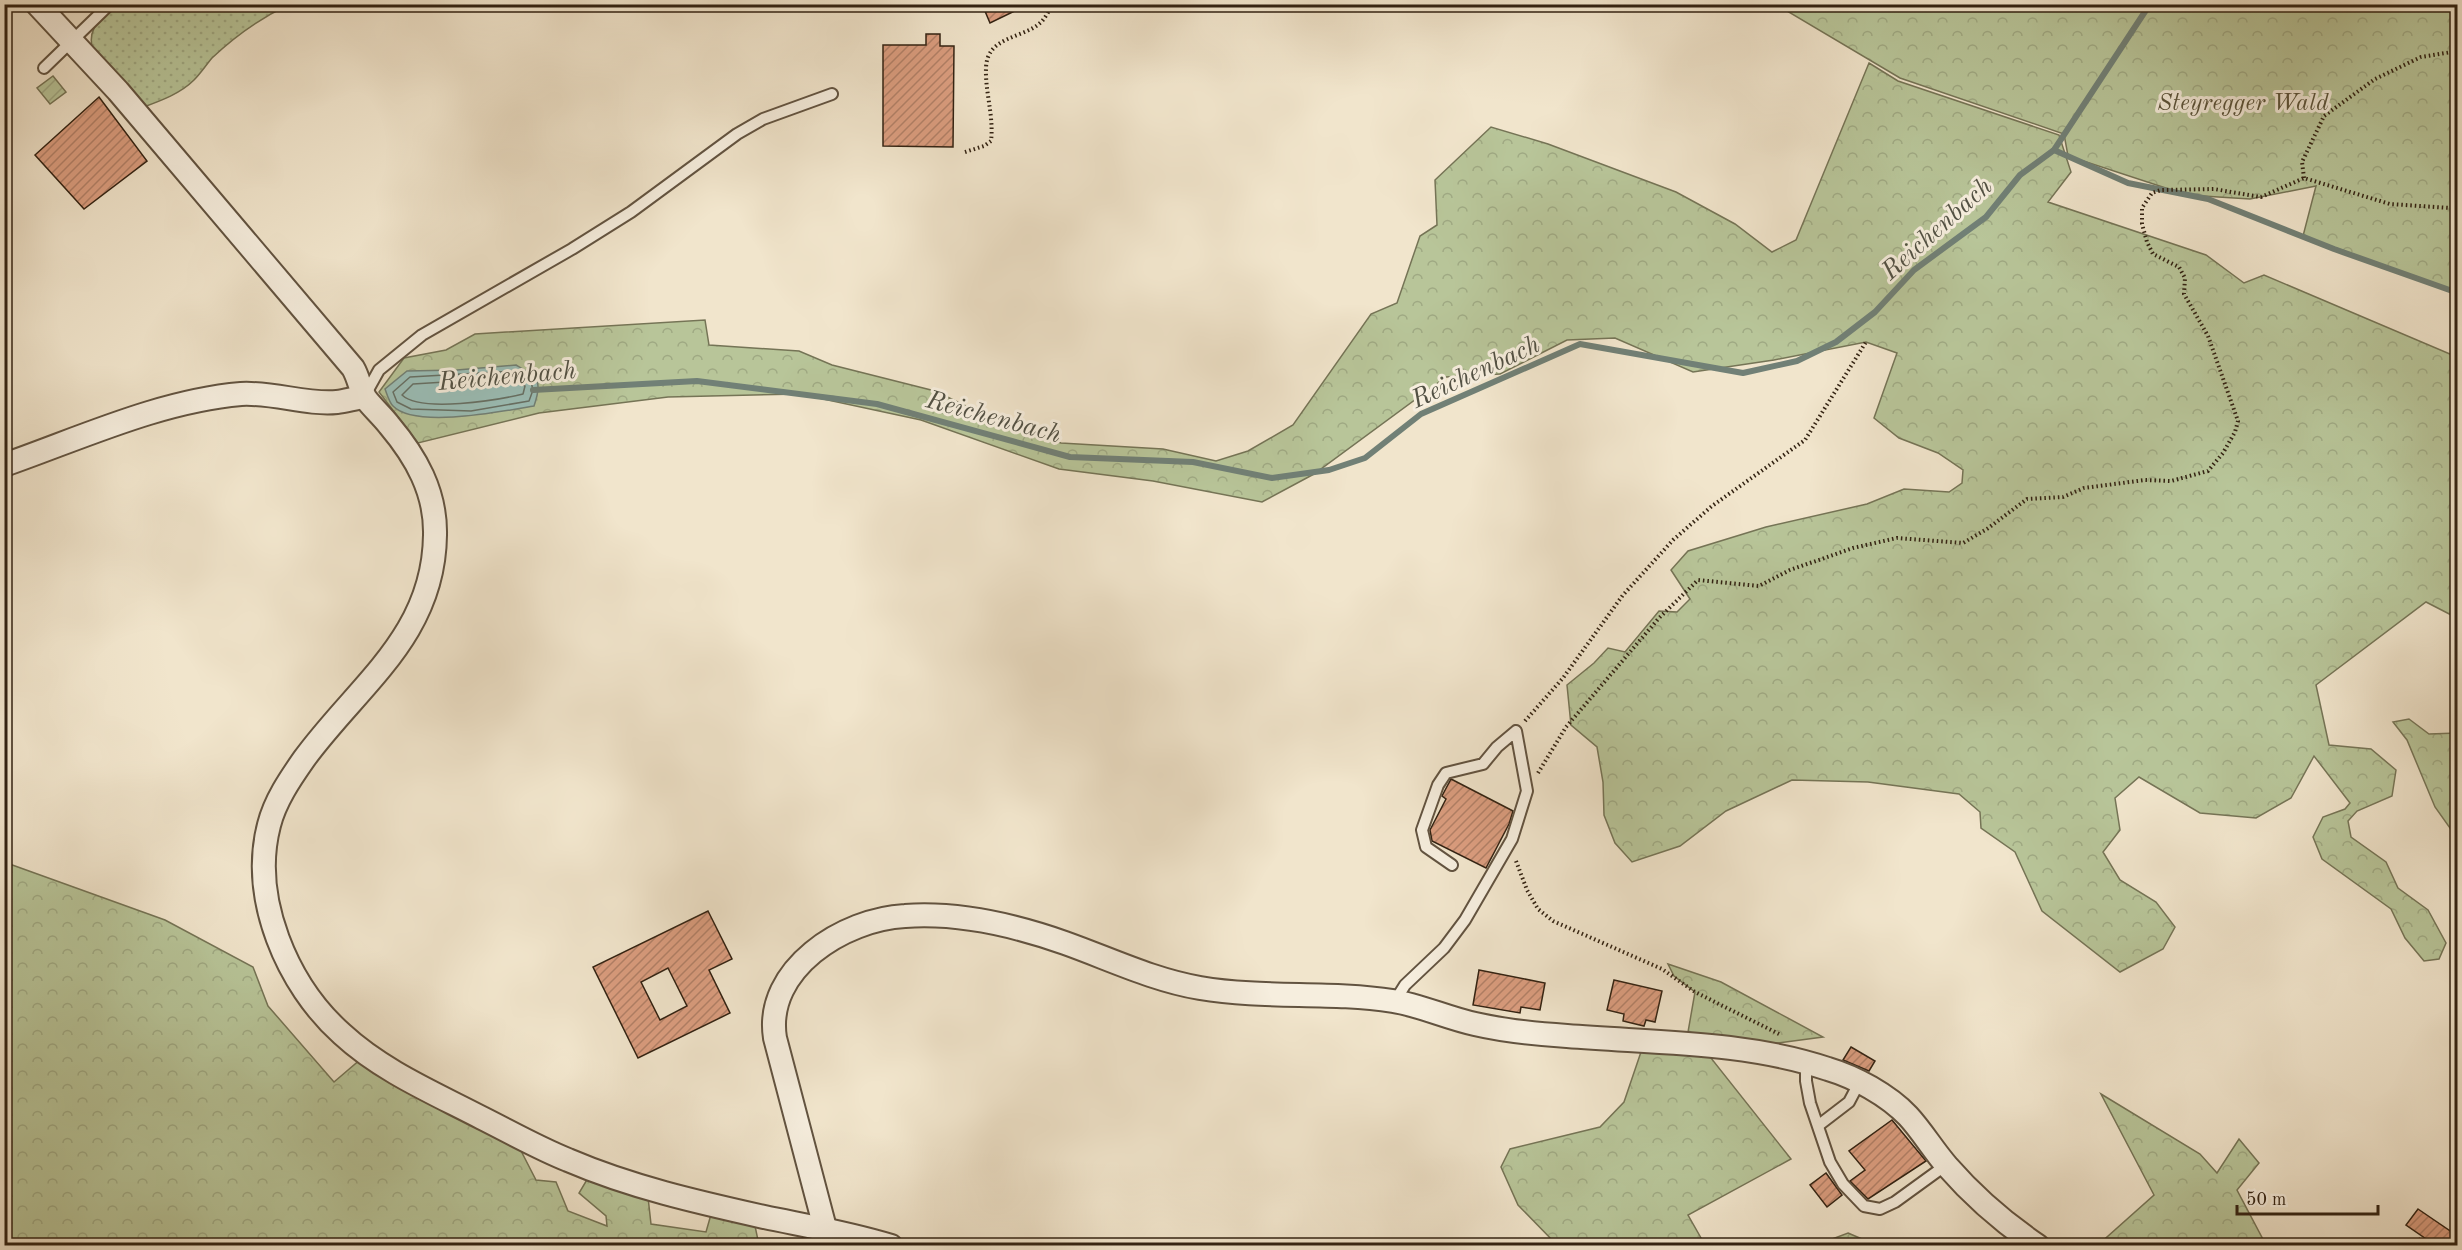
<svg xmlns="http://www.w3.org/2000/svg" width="2462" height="1250" viewBox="0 0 2462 1250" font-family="'Old Standard TT',serif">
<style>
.grass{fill:url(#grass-dots);stroke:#757456;stroke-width:1.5}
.forest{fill:url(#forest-crowns);stroke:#757456;stroke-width:1.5}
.garden{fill:url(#garden-furrows);stroke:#757456;stroke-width:1.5}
.water{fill:#9bbfb8;stroke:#718076;stroke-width:1.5}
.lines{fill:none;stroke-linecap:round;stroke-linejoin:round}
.shore{stroke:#667065;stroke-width:1.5}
.stream{stroke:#718076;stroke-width:6}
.building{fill:url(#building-hatch);stroke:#322212;stroke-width:1.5;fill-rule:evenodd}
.service-casing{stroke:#625340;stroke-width:14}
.minor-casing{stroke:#625340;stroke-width:26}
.path{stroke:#322212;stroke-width:4;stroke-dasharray:1.5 3;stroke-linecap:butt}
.service{stroke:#f6eede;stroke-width:10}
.minor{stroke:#f6eede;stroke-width:22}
.labels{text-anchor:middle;stroke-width:6;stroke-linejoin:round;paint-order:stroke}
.park-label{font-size:24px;font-style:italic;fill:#5a533a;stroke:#f6eede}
.water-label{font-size:26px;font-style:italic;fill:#525144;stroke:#f6eede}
</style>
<defs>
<pattern id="grass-dots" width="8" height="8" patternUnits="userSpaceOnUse" patternTransform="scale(1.5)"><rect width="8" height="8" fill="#b8c599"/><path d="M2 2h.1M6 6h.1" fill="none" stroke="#9fa983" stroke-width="1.8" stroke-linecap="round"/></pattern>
<pattern id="forest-crowns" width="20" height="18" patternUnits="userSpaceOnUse" patternTransform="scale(1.5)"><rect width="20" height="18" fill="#b8c599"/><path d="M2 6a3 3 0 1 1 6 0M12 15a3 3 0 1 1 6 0" fill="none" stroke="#9fa983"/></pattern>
<pattern id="garden-furrows" width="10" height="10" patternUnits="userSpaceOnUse" patternTransform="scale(1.5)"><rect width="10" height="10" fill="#b8c599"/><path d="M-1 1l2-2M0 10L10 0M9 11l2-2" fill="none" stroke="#9fa983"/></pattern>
<pattern id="building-hatch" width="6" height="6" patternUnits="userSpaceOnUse" patternTransform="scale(1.5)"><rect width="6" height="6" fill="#db9d7f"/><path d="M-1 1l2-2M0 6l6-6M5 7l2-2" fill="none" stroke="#b28067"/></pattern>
</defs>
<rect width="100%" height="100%" fill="#f1e5cc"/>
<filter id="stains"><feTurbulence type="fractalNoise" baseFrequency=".00333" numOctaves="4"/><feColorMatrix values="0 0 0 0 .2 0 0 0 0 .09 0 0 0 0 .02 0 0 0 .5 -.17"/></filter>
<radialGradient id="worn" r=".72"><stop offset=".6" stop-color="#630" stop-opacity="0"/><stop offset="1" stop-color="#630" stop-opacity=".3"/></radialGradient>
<path class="grass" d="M116,5h172c-27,13 -54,32 -76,53 -6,7 -11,15 -18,22 -14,14 -34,21 -53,28l-48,-57c-7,-24 8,-31 23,-46z"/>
<g class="forest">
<path d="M1777,5h680v287l-154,-56 13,-50 -66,13 -63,-4 -119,-39 -4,-22 -164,-56z"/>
<path d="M1869,63l29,18 161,54 12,37 -23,30 158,53 38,28 20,-8 193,82v261l-31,-16 -110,83 13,60 42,4 25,21 -4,26 -35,15 -9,10 3,16 35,25 12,26 30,22 18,33 -7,16 -15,2 -19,-23 -14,-29 -69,-50 -9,-22 10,-20 22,-8 5,-6 -36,-47 -23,42 -35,20 -56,-5 -61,-36 -24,21 5,32 -17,22 17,28 36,22 19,25 -12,22 -43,23 -78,-61 -27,-59 -34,-24 -1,-16 -21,-18 -91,-12 -76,-2 -66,31 -46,35 -48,16 -17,-19 -11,-28 -1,-33 -6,-35 -26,-22 -4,-40 27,-22 14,-15 17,4 34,-41 18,1 13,-13 -19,-29 17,-19 78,-24 101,-23 37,-15 45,3 13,-9 1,-13 -25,-17 -39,-15 -25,-20 23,-65 -31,-11 -92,18 -81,12 -78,-34 -48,2 -67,34 -54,3 -132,97 -52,28 -109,-21 -94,-12 -138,-49 -121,-26 -132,3 -129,16 -121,30 -39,-51 25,-34 42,-8 29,-16 230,-14 4,25 90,6 33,14 103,26 68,33 58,19 102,6 53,12 32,-10 45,-26 78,-111 26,-11 23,-67 17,-11 -2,-45 56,-53 57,17 128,48 59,32 37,28 24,-12z"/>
<path d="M2409,719l20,15 28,-1v105l-22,-31 -28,-67 -14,-18z"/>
<path d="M4,862l161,58 88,47 15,39 66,76 27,-23 157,86 18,35 20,2 12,29 39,15 -1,-10 -27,-23 9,-15 60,19 3,27 55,8 6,-21 42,10 5,24h-754z"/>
<path d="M1668,964l53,18 102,55 -53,7 -67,4 88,111 -103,56 17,30h-148l-39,-40 -17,-38 9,-18 90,-22 24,-25 18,-53 27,-1 19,8 13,-11 -13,-13 7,-40 -21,-16z"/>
<path d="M2101,1094l99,60 17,19 22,-34 20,24 -22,27 29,55h-168l56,-50z"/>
<path d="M1848,1233l28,12h-59l2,-1z"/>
</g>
<path class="garden" d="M53,76l13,16 -16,12 -13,-16z"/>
<path class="water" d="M516,365c22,13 27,15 18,41 -30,5 -119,23 -141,0 -4,-4 -6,-12 -8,-17l22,-18 50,-1z"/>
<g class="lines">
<g class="shore">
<path d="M514,371l17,11 2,8 -4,11 -58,10 -60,-2 -14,-7 -4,-10 17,-15z"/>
<path d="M512,378l13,8 -2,8c-25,6 -102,19 -121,1l11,-11z"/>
</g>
<g class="stream">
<path d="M2054,150l74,33 80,16 126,50 124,44"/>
<path d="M533,390l164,-9 180,23 193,53 123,5 79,16 57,-8 36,-12 56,-44 159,-70 163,29 54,-12 39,-19 39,-30 39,-42 72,-53 34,-42 34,-25 96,-146"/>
</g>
</g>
<g class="building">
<path d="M982,4h47l-39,19z"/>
<path d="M926,34h14v12h14l-1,101 -70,-1v-101h43z"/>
<path d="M99,97l48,64 -63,48 -49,-54z"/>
<path d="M1451,779l62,32 -4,13 -23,44 -54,-27 -2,-11 16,-31 -4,-3z"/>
<path d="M708,911l24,48 -23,11 21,43 -92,45 -45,-91zM668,968l19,38 -27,14 -19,-38z"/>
<path d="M1479,970l66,13 -5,27 -19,-3 -1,6 -47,-8z"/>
<path d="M1614,980l48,11 -7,31 -9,-2 -2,6 -21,-5 1,-7 -17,-4z"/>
<path d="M1851,1047l24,14 -6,10 -26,-11z"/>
<path d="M1892,1120l34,41 -58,38 -18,-18 15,-11 -16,-19z"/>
<path d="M1826,1173l16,22 -15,12 -17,-22z"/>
<path d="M2418,1209l38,26 -7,10h-14l-29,-20z"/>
</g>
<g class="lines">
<g class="service-casing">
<g id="service">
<path d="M44,68l66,-64"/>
<path d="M364,397l15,-27 43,-35 150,-86 59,-37 106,-78 26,-15 69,-25"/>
<path d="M1395,1001l10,-16 39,-37 21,-28 47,-81 15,-48 -11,-60 -19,16 -14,17 -37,9 -8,12 -16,45 4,17 26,18"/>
<path d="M1806,1063v18l4,22 20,59 13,22 21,22 16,3 15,-7 51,-37"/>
<path d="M1819,1125l30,-23 10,-19"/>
</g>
</g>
<g class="minor-casing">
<g id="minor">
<path d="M37,4l81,87 235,277c6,10 7,22 13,31 7,9 16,17 23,26 27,32 47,67 46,110 -1,101 -77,150 -131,224 -14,20 -29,42 -35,66 -19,73 18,160 73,209 40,37 92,59 140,84 28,14 56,30 86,42 63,27 129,42 196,57 43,9 85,16 127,29"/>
<path d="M4,465c77,-27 156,-64 237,-71 33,-2 65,11 96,8 9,-1 18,-4 27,-5"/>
<path d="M825,1228l-50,-190c-11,-69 69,-119 130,-122 55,-4 109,9 160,27 45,16 88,37 135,45 64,11 129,3 193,13 27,4 54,17 82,23 30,7 61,10 92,12 86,7 178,5 261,33 27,8 60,26 80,47 14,15 25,34 39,50 27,31 57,57 91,80"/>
</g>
</g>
<g class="path">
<path d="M965,152l19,-6 7,-5c3,-25 -6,-49 -5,-73 1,-32 36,-29 54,-45 5,-4 9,-13 13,-19"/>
<path d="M2304,178l-2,-16 22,-46 51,-37 46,-22 37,-6"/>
<path d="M1525,721l38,-43 60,-83 50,-55 39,-34 93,-66 61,-98"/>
<path d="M1538,773l28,-46 93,-109 39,-38 61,6 31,-16 63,-22 44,-10 66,5 24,-14 40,-30 36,-2 21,-9 61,-8 26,1 37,-10 15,-18 12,-21 3,-11 -30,-85 -24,-42 1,-16 -6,-11 -26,-13 -6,-12 -5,-18v-16l10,-15 9,-3 53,-1 47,8 43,-19 86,26 60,4 8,5"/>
<path d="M1516,861l11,29 11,19 15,12 109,48 33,23 84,42"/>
<path d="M2418,1239l10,7"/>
</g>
<use href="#service" class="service"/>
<use href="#minor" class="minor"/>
</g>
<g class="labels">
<g class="park-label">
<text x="2243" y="110">Steyregger Wald</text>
</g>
<g class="water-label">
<text transform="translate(1936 228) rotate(-42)" y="9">Reichenbach</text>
<text transform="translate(1475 371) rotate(-25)" y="9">Reichenbach</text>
<text transform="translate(507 375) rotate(-5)" y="9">Reichenbach</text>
<text transform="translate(994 416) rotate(15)" y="9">Reichenbach</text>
</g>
</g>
<rect width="2462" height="1250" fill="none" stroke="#f1e5cc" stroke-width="24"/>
<rect x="6" y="6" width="2450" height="1238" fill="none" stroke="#322212" stroke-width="3"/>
<rect x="12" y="12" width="2438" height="1226" fill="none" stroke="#322212" stroke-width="1.5"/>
<path d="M2237 1205v9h141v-9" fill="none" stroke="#322212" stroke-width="3"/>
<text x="2246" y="1205" font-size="18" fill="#322212" stroke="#f6eede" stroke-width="4.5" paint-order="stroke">50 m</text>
<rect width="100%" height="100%" filter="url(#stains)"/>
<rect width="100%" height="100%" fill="url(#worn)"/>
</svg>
